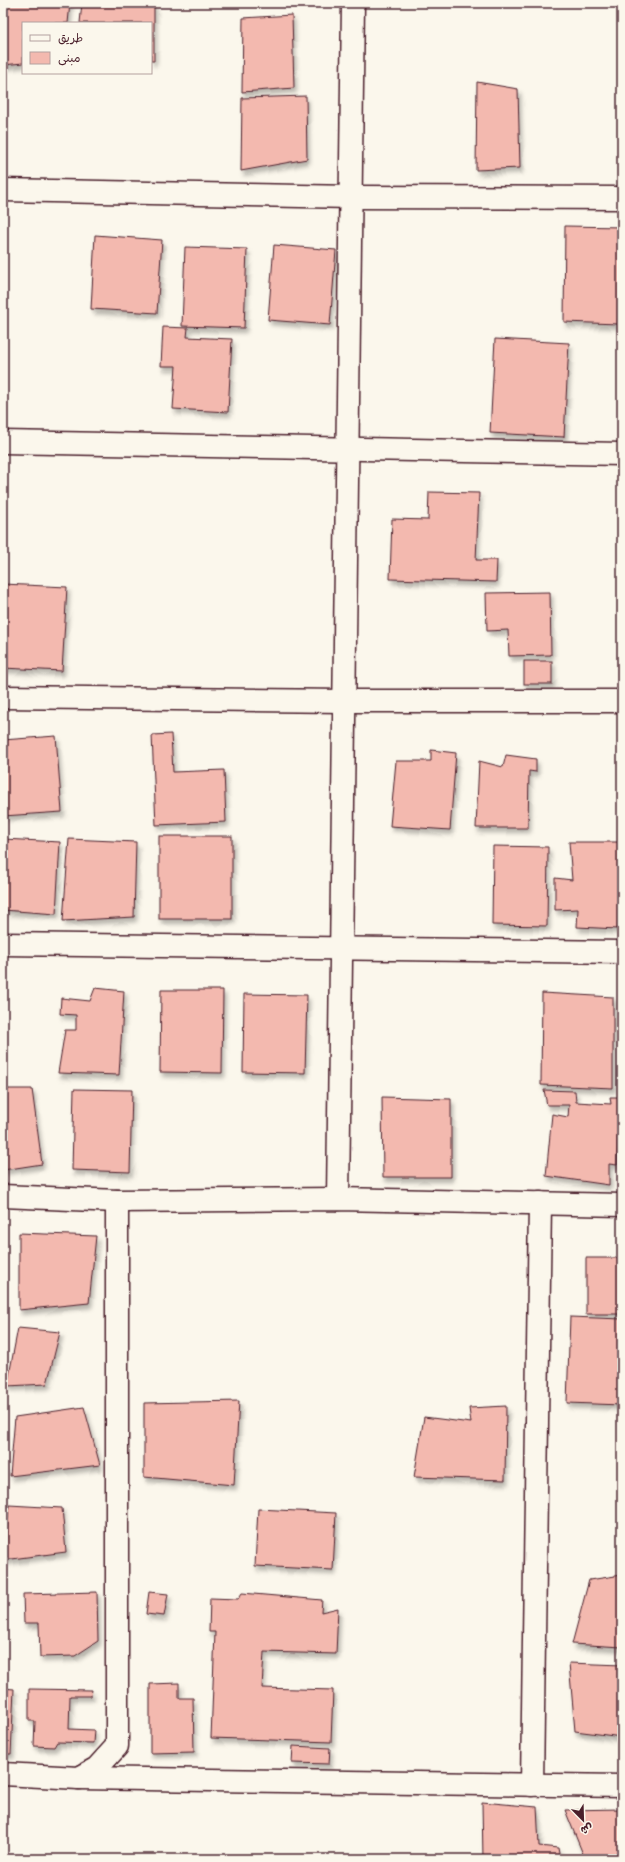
<svg xmlns="http://www.w3.org/2000/svg" width="625" height="1862" viewBox="0 0 625 1862" font-family="'Shantell Sans','Playpen Sans Arabic',sans-serif">
<style>
.building{fill:#f3b9af;stroke:#4a1f2b;filter:url(#shadow)}
.lines{fill:none;stroke-linecap:round;stroke-linejoin:round}
.minor-casing{stroke:#4a1f2b;stroke-width:25}
.minor{stroke:#fbf7ec;stroke-width:22}
</style>
<defs>
<filter id="shadow"><feDropShadow dx="2.5" dy="4.5" stdDeviation="2" flood-color="#0004"/></filter>
</defs>
<rect width="100%" height="100%" fill="#fbf7ec"/>
<filter id="ink" filterUnits="userSpaceOnUse"><feTurbulence type="fractalNoise" baseFrequency=".025" numOctaves="2"/><feDisplacementMap in="SourceGraphic" scale="8" xChannelSelector="R" yChannelSelector="G"/><feConvolveMatrix kernelMatrix="1 2 1 2 8 2 1 2 1" color-interpolation-filters="sRGB"/></filter>
<g filter="url(#ink)">
<g class="building">
<path d="M3,3h67l-2,20h-45v40l-20,2z"/>
<path d="M82,3h72v58h-3v-38h-71z"/>
<path d="M292,15l2,73 -52,4 1,-74z"/>
<path d="M477,82l41,7 2,79 -44,2z"/>
<path d="M306,96l1,63 -66,12 1,-73z"/>
<path d="M565,226l57,1v42l-4,55 -54,-2z"/>
<path d="M95,235l67,5 -5,73 -66,-4z"/>
<path d="M274,245l62,5 -6,75 -62,-5z"/>
<path d="M185,247l62,2 -3,79 -62,-2z"/>
<path d="M163,327l25,1 -1,9 45,2 -4,73 -55,-3 3,-43h-15z"/>
<path d="M495,339l74,4 -5,94 -74,-4z"/>
<path d="M429,492l50,1 -3,67h21l-1,22 -106,-3 2,-60 36,1z"/>
<path d="M3,584l64,3 -5,84 -59,-3z"/>
<path d="M550,592l1,63 -42,1 -1,-26 -21,1 -1,-38z"/>
<rect x="524" y="661" width="28" height="23"/>
<path d="M171,734l2,38 51,-2 2,52 -70,3 -4,-90z"/>
<path d="M56,736l6,76 -59,4v-76z"/>
<path d="M431,750l25,3 -6,77 -60,-4 6,-65h35z"/>
<path d="M506,755l30,4v13l-7,-1 -1,57h-52l3,-67 24,6z"/>
<rect x="159" y="836" width="73" height="83"/>
<path d="M3,839l57,3 -4,72 -53,-4z"/>
<path d="M69,839l67,3 -2,75 -71,4z"/>
<path d="M569,842h53v47l-4,40 -41,-2 1,-18 -23,1v-32l17,2z"/>
<path d="M493,846l55,1 -1,79 -55,-1z"/>
<path d="M95,988l29,3 -5,84 -61,-2 7,-43h11v-15l-16,-1 1,-16 29,3z"/>
<path d="M161,990h62l-1,83 -62,-1z"/>
<path d="M542,993l71,4v91l-72,-3z"/>
<path d="M244,994l63,1 -2,78 -62,-1z"/>
<path d="M3,1089h29l10,75 -39,6z"/>
<path d="M74,1089l58,1 -2,82 -58,-2z"/>
<path d="M544,1090l31,1 1,11 35,2 -1,-7h12v32h-4l-1,36 -8,-1v21l-63,-9 6,-62 16,3 1,-12h-22z"/>
<path d="M382,1097l69,2v78h-68z"/>
<path d="M19,1233l77,3 -7,67 -70,7z"/>
<rect x="586" y="1258" width="36" height="56"/>
<path d="M570,1317l52,2v86l-55,-2z"/>
<path d="M18,1328l42,4 -13,52 -40,2z"/>
<path d="M239,1401l-5,84 -90,-8v-74z"/>
<path d="M506,1406l-1,74 -91,-3 10,-60 47,6 -2,-15z"/>
<path d="M84,1407l16,58 -90,11 5,-59z"/>
<path d="M9,1505l53,3 4,44 -62,8z"/>
<path d="M258,1509l78,4 -3,57 -78,-4z"/>
<path d="M622,1575v72l-50,-3 17,-64z"/>
<path d="M97,1592l1,49 -23,15 -35,1 -1,-34h-15l-1,-29z"/>
<path d="M149,1592l19,2 -4,22 -18,-2z"/>
<path d="M242,1593l80,7 -1,12 17,-4 -2,46 -72,-2 -2,36 71,2 -2,52 -120,-4 4,-106h-6l1,-34 28,1z"/>
<path d="M569,1663l53,2v72l-47,-6z"/>
<path d="M179,1683v15h14l1,54 -44,1v-69z"/>
<path d="M3,1688l11,1 -3,65h-8z"/>
<path d="M29,1689l63,1 -1,6h-21l-1,33 25,1 -1,13 -36,-1 -3,5 -20,-1 1,-25h-6z"/>
<path d="M293,1746l37,2 -1,16 -37,-1z"/>
<path d="M482,1802l55,5 2,39 19,2 2,11h-77z"/>
<path d="M622,1809v50h-37l-20,-49z"/>
</g>
<g class="lines">
<g class="minor-casing">
<g id="minor">
<path d="M3,190l349,7 270,1"/>
<path d="M3,442l619,12"/>
<path d="M3,697l342,4h277"/>
<path d="M3,944l619,8"/>
<path d="M3,1196l114,5 221,-2 284,6"/>
<path d="M338,1199l15,-1196"/>
<path d="M3,1774l76,4 18,-10 20,-22v-545"/>
<path d="M79,1778l543,8"/>
<path d="M532,1785l8,-582"/>
</g>
</g>
<use href="#minor" class="minor"/>
</g>
</g>
<rect width="625" height="1862" fill="none" stroke="#fbf7ec" stroke-width="16"/>
<rect x="8" y="8" width="609" height="1846" fill="none" stroke="#4a1f2b" stroke-width="1.5" filter="url(#ink)"/>
<rect x="22" y="22" width="130" height="52" fill="#fbf7ec" stroke="#b4a19f"/>
<rect x="30" y="35" width="20" height="6" fill="#fbf7ec" stroke="#b4a19f"/>
<text x="58" y="42" font-size="12" fill="#4a1f2b">طريق</text>
<rect x="30" y="52" width="20" height="12" fill="#f3b9af" stroke="#b4a19f"/>
<text x="58" y="62" font-size="12" fill="#4a1f2b">مبنى</text>
<g transform="translate(583 1820) rotate(157)" stroke="#fbf7ec" stroke-width="3" paint-order="stroke">
<path d="M0-3L7 15L0 10L-7 15Z" fill="#4a1f2b"/>
<text y="-6" font-size="11" font-weight="bold" text-anchor="middle" fill="#4a1f2b">ش</text>
</g>
</svg>
